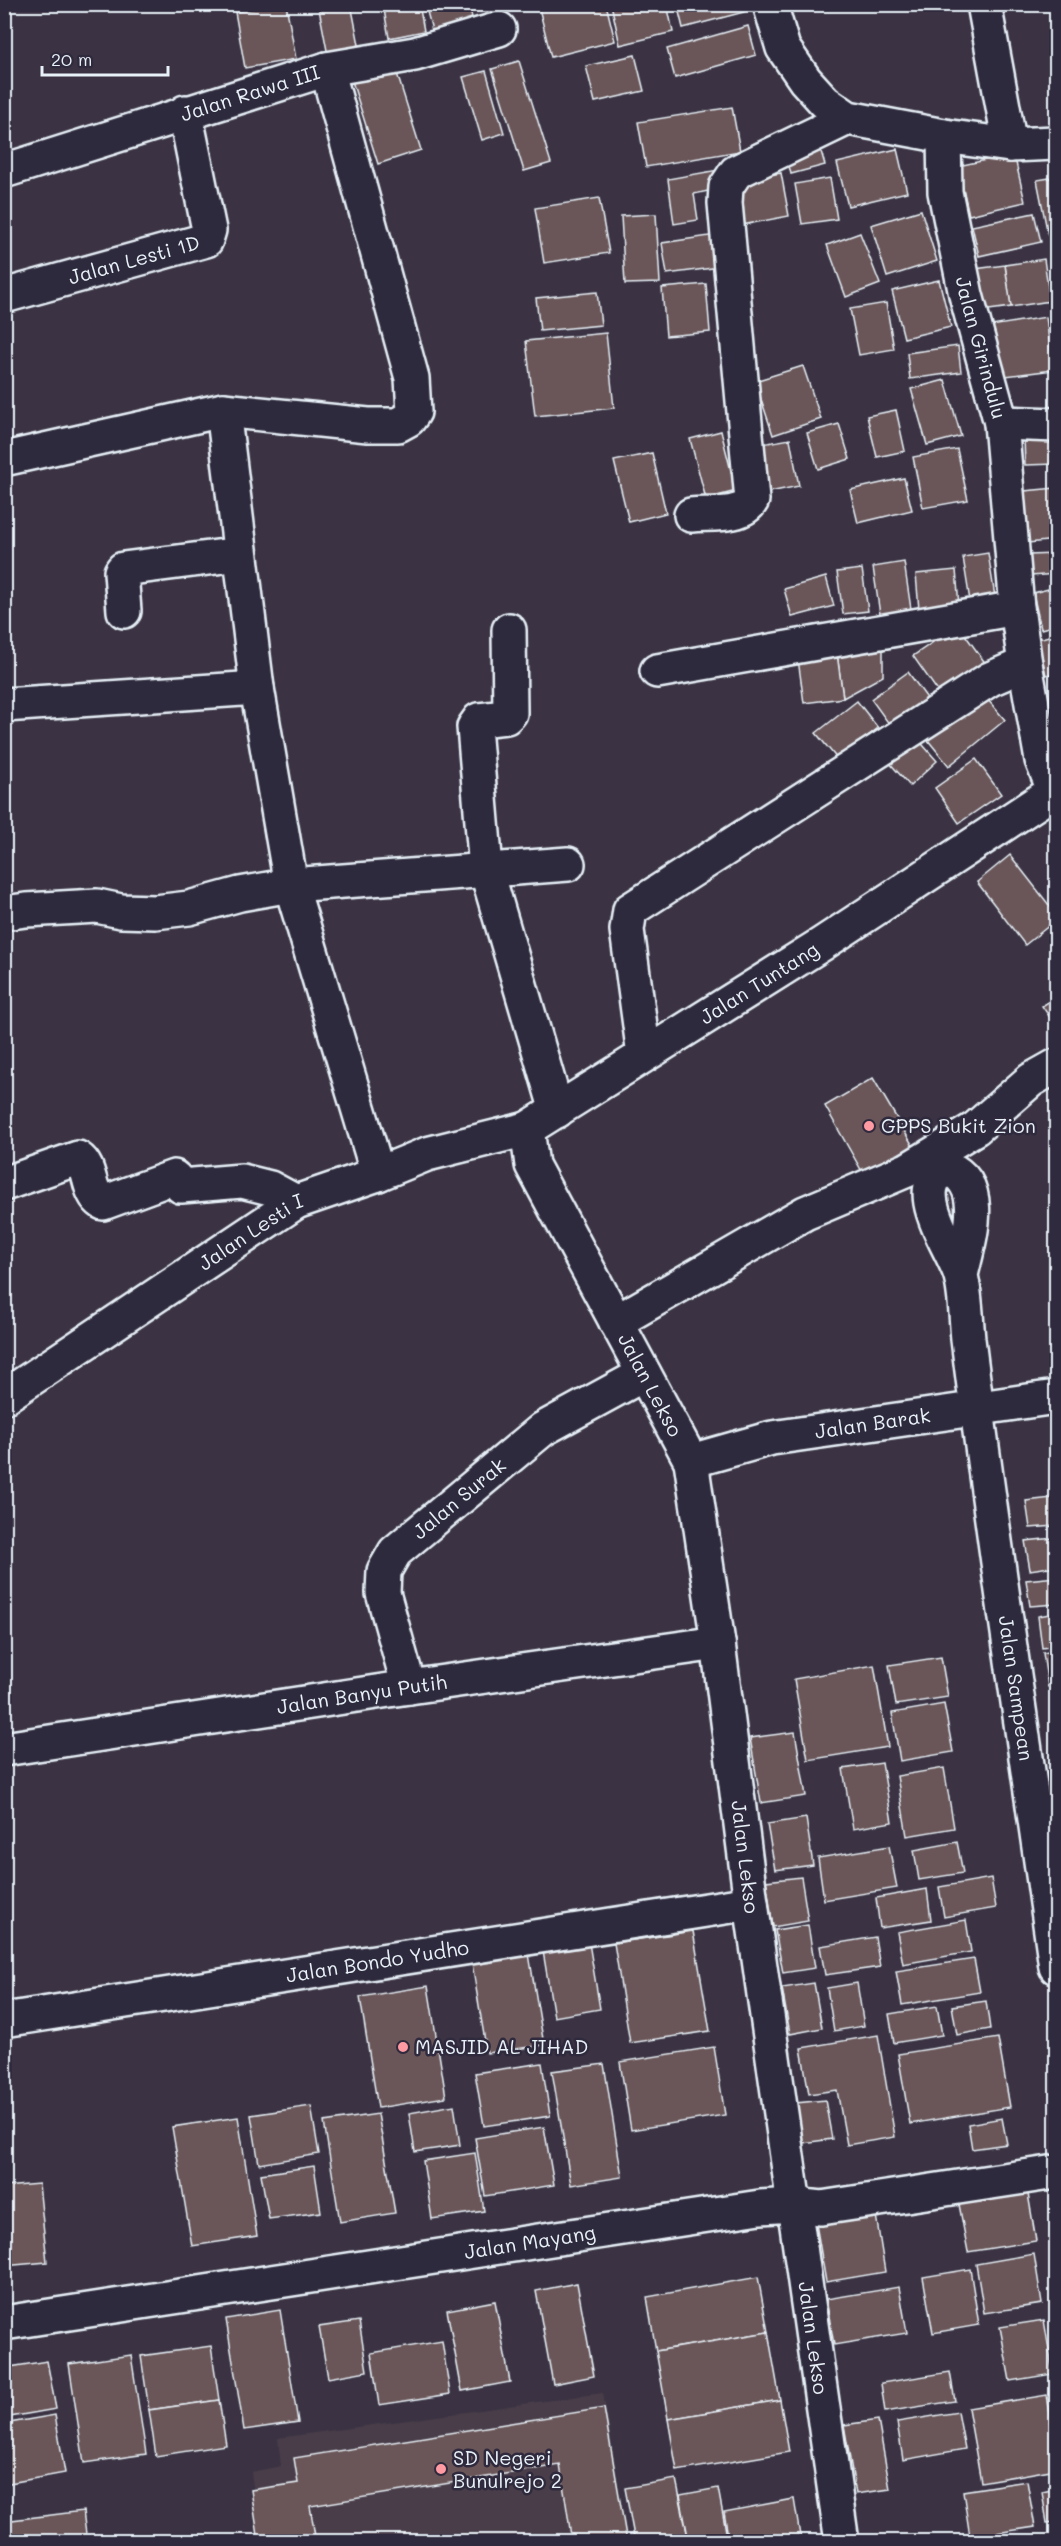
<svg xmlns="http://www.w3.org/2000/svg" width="1061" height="2546" viewBox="0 0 1061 2546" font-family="Mali,sans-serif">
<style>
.built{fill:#493e4a}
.building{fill:#6b5759;stroke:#e8f1f8;stroke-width:1.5}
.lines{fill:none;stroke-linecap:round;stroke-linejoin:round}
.minor-casing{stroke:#e8f1f8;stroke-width:38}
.minor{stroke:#2f2a3d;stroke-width:33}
.poi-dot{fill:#ff9aa2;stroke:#2f2a3d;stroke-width:2}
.labels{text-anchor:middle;stroke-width:5;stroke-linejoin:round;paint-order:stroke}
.street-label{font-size:20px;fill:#e8f1f8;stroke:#2f2a3d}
.poi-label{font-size:20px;fill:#e8f1f8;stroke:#2f2a3d;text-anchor:start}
</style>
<rect width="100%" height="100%" fill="#3b3343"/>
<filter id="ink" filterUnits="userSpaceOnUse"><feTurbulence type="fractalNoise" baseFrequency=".0167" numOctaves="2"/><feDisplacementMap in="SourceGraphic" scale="12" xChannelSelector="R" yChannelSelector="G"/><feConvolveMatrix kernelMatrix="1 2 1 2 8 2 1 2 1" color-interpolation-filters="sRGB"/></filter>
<g filter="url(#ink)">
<path class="built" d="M603,2393l25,148h-367l-10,-69 30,-6 -3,-28z"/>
<g class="building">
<path d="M279,4h7l10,55 -51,9 -10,-56z"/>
<path d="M318,4h33l10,51 -32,6z"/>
<path d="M383,4h36l5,27 -35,7z"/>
<path d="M425,4h43l6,20 -41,10z"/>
<path d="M554,4h52l9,37 -64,16 -12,-49z"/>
<path d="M611,4h56l6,28 -53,13z"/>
<path d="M677,4h65l2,8 -61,16z"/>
<path d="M990,4h54l-52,10z"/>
<path d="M748,26l8,29 -81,23 -8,-29z"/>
<path d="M635,55l9,36 -49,11 -9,-36z"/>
<path d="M519,61l32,102 -27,8 -32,-102z"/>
<path d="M395,67l26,83 -43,14 -26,-83z"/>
<path d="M486,71l18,62 -22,7 -19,-63z"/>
<path d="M732,107l8,44 -94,16 -8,-45z"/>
<path d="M818,141l7,24 -34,9 -6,-24z"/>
<path d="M897,149l10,43 -59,14 -11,-43z"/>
<path d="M1014,154l11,48 -56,13 -11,-49z"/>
<path d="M718,170l4,18 -28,6 4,26 -24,4 -6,-45z"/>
<path d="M781,173l8,43 -47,9 -8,-43z"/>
<path d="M1056,177v57l-8,1 -11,-55z"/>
<path d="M830,178l7,41 -35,5 -7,-40z"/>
<path d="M599,198l10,55 -65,10 -9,-55z"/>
<path d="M921,210l16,51 -50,16 -16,-52z"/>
<path d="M1034,213l7,29 -62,14 -7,-30z"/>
<path d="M656,214l4,69 -35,1 -4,-68z"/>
<path d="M860,233l20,51 -34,13 -19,-52z"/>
<path d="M716,235l4,32 -53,7 -5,-31z"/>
<path d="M1044,259l6,42 -39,6 -6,-42z"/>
<path d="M1005,265l6,42 -37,5 -7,-42z"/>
<path d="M939,280l12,47 -47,11 -12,-47z"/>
<path d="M706,284l4,48 -44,4 -4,-48z"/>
<path d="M597,292l4,33 -61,6 -4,-33z"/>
<path d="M886,303l8,46 -35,6 -9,-46z"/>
<path d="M1046,317l7,53 -55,7 -7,-51z"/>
<path d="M606,333l8,75 -79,8 -9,-75z"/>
<path d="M958,346l3,26 -51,7 -3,-26z"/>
<path d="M803,366l18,53 -48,16 -18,-54z"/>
<path d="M945,380l16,56 -34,9 -16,-56z"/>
<path d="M896,410l9,41 -28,6 -10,-41z"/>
<path d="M839,424l11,35 -32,10 -11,-36z"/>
<path d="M721,431l15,60 -30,8 -16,-60z"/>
<path d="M1056,436v28l-31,1 -1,-28z"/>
<path d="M790,439l9,47 -39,8 -9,-48z"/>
<path d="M957,449l11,51 -45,8 -10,-51z"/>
<path d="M652,453l14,60 -37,9 -15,-61z"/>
<path d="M904,478l8,32 -54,13 -8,-33z"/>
<path d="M1056,488v52l-28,3 -4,-52z"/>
<path d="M988,553l7,44 -25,4 -7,-44z"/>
<path d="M1056,554v20l-25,2 -2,-21z"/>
<path d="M904,562l8,54 -31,5 -8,-54z"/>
<path d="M862,569l6,42 -25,3 -6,-42z"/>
<path d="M956,570l3,36 -40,4 -3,-36z"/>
<path d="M826,577l8,29 -42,11 -8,-28z"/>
<path d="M1056,587v38l-15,4 -8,-36z"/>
<path d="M958,625l28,39 -45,32 -28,-40z"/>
<path d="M1056,634v39l-10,2 -8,-36z"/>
<path d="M883,641v35l-40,22 -7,-52z"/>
<path d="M836,646l7,52 -39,5 -7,-51z"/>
<path d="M908,672l21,29 -37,27 -21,-29z"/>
<path d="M982,693l23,27 -56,46 -22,-27z"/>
<path d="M857,701l21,27 -40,32 -22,-27z"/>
<path d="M1056,711v26l-11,-19z"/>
<path d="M916,737l21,24 -27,25 -22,-25z"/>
<path d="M976,759l25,35 -42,29 -24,-35z"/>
<path d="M1010,855l46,59v6l-31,25 -48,-63z"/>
<path d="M1056,997v29l-14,-20z"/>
<path d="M873,1078l40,68 -49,29 -39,-69z"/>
<path d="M1052,1498l3,28 -25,2 -4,-27z"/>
<path d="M1054,1538l2,28 -26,4 -5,-29z"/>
<path d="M1056,1577v27l-26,2 -4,-26z"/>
<path d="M1056,1613v33l-14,2 -4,-32z"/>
<path d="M1056,1651v35l-8,1 -5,-34z"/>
<path d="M941,1657l7,40 -52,8 -7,-40z"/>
<path d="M874,1665l14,82 -80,13 -14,-81z"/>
<path d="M944,1704l9,48 -53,9 -8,-48z"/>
<path d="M795,1732l11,64 -45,7 -11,-65z"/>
<path d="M882,1763l10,59 -39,7 -10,-60z"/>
<path d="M944,1768l10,60 -47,8 -10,-60z"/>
<path d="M806,1818l7,47 -38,5 -8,-46z"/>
<path d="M957,1842l6,31 -44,7 -5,-30z"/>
<path d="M889,1846l8,42 -73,12 -6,-42z"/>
<path d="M801,1877l7,44 -35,6 -7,-46z"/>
<path d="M991,1878l5,30 -52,9 -5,-30z"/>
<path d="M927,1889l4,31 -51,8 -4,-30z"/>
<path d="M966,1920l5,32 -68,12 -6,-32z"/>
<path d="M808,1925l7,43 -32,5 -8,-43z"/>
<path d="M693,1931l17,100 -80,12 -16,-100z"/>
<path d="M875,1937l5,30 -55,8 -5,-29z"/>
<path d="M589,1943l11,66 -46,8 -11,-66z"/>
<path d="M529,1954l15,91 -57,8 -15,-89z"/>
<path d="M974,1959l6,33 -78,13 -6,-34z"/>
<path d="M814,1983l8,45 -32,6 -8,-46z"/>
<path d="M857,1983l7,43 -30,5 -7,-43z"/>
<path d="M428,1986l18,111 -68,11 -18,-111z"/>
<path d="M986,2001l4,28 -33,6 -5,-29z"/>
<path d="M937,2006l5,29 -48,8 -5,-29z"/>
<path d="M878,2035l17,102 -48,8 -10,-55 -28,4 -8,-46z"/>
<path d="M998,2038l12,69 -100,17 -12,-70z"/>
<path d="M714,2047l11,68 -94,15 -11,-68z"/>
<path d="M542,2063l8,53 -66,10 -9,-53z"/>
<path d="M604,2064l18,113 -51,8 -19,-114z"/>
<path d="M825,2100l7,39 -29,4 -7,-40z"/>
<path d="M454,2105l6,40 -45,7 -6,-39z"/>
<path d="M311,2106l8,48 -60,10 -8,-49z"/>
<path d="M378,2114l17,99 -55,9 -16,-100z"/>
<path d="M238,2117l19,119 -65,10 -20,-119z"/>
<path d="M1002,2118l5,26 -35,5 -4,-25z"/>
<path d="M544,2127l10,58 -69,11 -10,-58z"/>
<path d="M475,2153l9,58 -52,8 -9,-58z"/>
<path d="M314,2166l7,46 -52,7 -8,-45z"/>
<path d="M39,2184l8,78 -43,4v-79z"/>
<path d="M1027,2188l9,53 -68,11 -10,-53z"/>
<path d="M876,2215l9,57 -59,10 -10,-58z"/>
<path d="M1034,2254l8,50 -58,9 -8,-49z"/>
<path d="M970,2269l9,56 -46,8 -10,-56z"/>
<path d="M758,2277l10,55 -112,19 -9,-54z"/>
<path d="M577,2283l17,93 -41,8 -17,-93z"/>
<path d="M899,2287l8,46 -73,12 -8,-46z"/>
<path d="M495,2301l15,81 -48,9 -15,-81z"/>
<path d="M280,2310l18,112 -54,8 -18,-111z"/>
<path d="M1044,2320l9,54 -43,7 -10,-54z"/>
<path d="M359,2321l8,50 -39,7 -9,-51z"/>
<path d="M768,2332l12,68 -112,19 -12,-68z"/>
<path d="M442,2341l8,53 -71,11 -8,-52z"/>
<path d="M211,2346l8,54 -70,10 -8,-54z"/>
<path d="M131,2355l15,99 -62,9 -15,-99z"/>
<path d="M47,2361l9,48 -52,9v-50z"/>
<path d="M950,2372l5,29 -70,11 -4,-29z"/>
<path d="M1047,2395l9,57v17l-75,13 -13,-74z"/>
<path d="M219,2400l7,45 -70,11 -7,-46z"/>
<path d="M780,2400l9,52 -112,19 -9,-52z"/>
<path d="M604,2408l23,134h-55l-12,-77 -250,41 6,36h-57l-8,-52 47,-7 -4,-25z"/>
<path d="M958,2412l7,37 -62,11 -6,-38z"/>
<path d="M55,2415l10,58 -61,11v-60z"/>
<path d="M878,2420l12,69 -34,5 -12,-69z"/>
<path d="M676,2479l13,63h-54l-10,-54z"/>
<path d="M1027,2481l8,46 -65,10 -7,-46z"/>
<path d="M718,2488l10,54h-39l-9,-47z"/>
<path d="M1056,2489v33l-9,1 -5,-31z"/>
<path d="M794,2499l7,43h-72l-5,-30z"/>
<path d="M83,2511l4,31h-83v-21z"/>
<path d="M235,2536l1,6h-46z"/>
</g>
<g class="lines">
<g class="minor-casing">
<g id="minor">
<path id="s1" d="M770,4l13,44 22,32 20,22 23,16 96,18 1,56 21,103 35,128 16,185 8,56 17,96 14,35"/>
<path d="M984,4l26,141"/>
<path d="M944,136l66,9 46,-2"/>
<path id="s2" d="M4,171l323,-102 88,-15 84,-25"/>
<path id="s3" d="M4,296l202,-56 3,-10 -24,-118"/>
<path d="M223,410l34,278 34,197 87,289"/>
<path d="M1001,423l55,2"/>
<path d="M4,459l219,-49 145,15h30l11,-6 5,-7 -2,-34 -85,-309"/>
<path d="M691,515c18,-2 51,3 61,-15l-27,-297 1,-16 10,-15 112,-54"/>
<path d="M124,611l-3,-39 2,-3 117,-15"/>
<path d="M509,630l1,83 -4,4 -27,3 -5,7 12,142 71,242"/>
<path d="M657,671l360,-63"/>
<path d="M4,705l253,-17"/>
<path d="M4,913l22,-3 71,-4 24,5 34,1 34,-4 51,-14 51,-9 277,-21"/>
<path d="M644,1055l-17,-125 3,-20 360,-231 35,-15"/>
<path d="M4,1184l74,-26c15,10 8,34 25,45l71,-26 7,9 61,-5 28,7 26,14"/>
<path id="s4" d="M961,1275c7,-32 28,-90 -13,-107 -44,18 6,81 13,108 5,20 5,43 7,63 26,210 59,419 88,628"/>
<path d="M616,1322l189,-109 102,-43 69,-42 55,-48 25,-14"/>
<path id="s5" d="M4,1397l292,-195 82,-28 49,-20 100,-25"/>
<path id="s6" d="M691,1461l81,-23 284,-41"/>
<path id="s7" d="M409,1687l-26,-94 1,-22 11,-19 148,-123 101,-55"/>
<path id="s8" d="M4,1749l405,-62 309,-44"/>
<path id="s9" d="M4,2020l747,-117"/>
<path id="s10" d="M4,2323l756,-116 34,-2 27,3 235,-36"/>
<path id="s11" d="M842,2542l-91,-639 -33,-260 -27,-182 -159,-296 -5,-36 295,-185 234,-154"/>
</g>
</g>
<use href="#minor" class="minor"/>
</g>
</g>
<g class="poi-dot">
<circle cx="869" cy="1126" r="6"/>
<circle cx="403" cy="2047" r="6"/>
<circle cx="441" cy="2469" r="6"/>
</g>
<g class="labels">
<g class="street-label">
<text dy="7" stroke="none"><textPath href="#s2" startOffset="258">Jalan Rawa III</textPath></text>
<text dy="7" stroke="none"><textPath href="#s3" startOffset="135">Jalan Lesti 1D</textPath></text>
<text dy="7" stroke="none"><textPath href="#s1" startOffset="456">Jalan Girindulu</textPath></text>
<text dy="7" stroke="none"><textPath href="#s11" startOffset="1738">Jalan Tuntang</textPath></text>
<text dy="7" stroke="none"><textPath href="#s5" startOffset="297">Jalan Lesti I</textPath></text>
<text transform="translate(650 1385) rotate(62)" y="7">Jalan Lekso</text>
<text dy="7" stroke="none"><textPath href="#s6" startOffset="186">Jalan Barak</textPath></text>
<text dy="7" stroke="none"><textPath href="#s7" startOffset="225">Jalan Surak</textPath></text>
<text dy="7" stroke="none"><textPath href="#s4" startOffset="656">Jalan Sampean</textPath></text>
<text dy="7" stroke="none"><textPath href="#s8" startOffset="362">Jalan Banyu Putih</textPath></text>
<text transform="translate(745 1857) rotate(83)" y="7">Jalan Lekso</text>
<text dy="7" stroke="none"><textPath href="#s9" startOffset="378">Jalan Bondo Yudho</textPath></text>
<text dy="7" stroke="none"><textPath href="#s10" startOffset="532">Jalan Mayang</textPath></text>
<text transform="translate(813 2338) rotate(82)" y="7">Jalan Lekso</text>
</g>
<g class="poi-label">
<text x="881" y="1133">GPPS Bukit Zion</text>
<text x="415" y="2054">MASJID AL JIHAD</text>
<text x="453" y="2465">SD Negeri<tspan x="453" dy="23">Bunulrejo 2</tspan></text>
</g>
</g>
<rect width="1061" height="2546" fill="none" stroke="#2f2a3d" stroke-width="24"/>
<rect x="12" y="12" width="1037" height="2522" fill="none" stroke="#e8f1f8" stroke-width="2" filter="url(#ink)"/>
<path d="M42 66v9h126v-9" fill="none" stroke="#e8f1f8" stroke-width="3"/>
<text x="51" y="66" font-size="18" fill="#e8f1f8" stroke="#2f2a3d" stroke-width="4.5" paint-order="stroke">20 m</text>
</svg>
